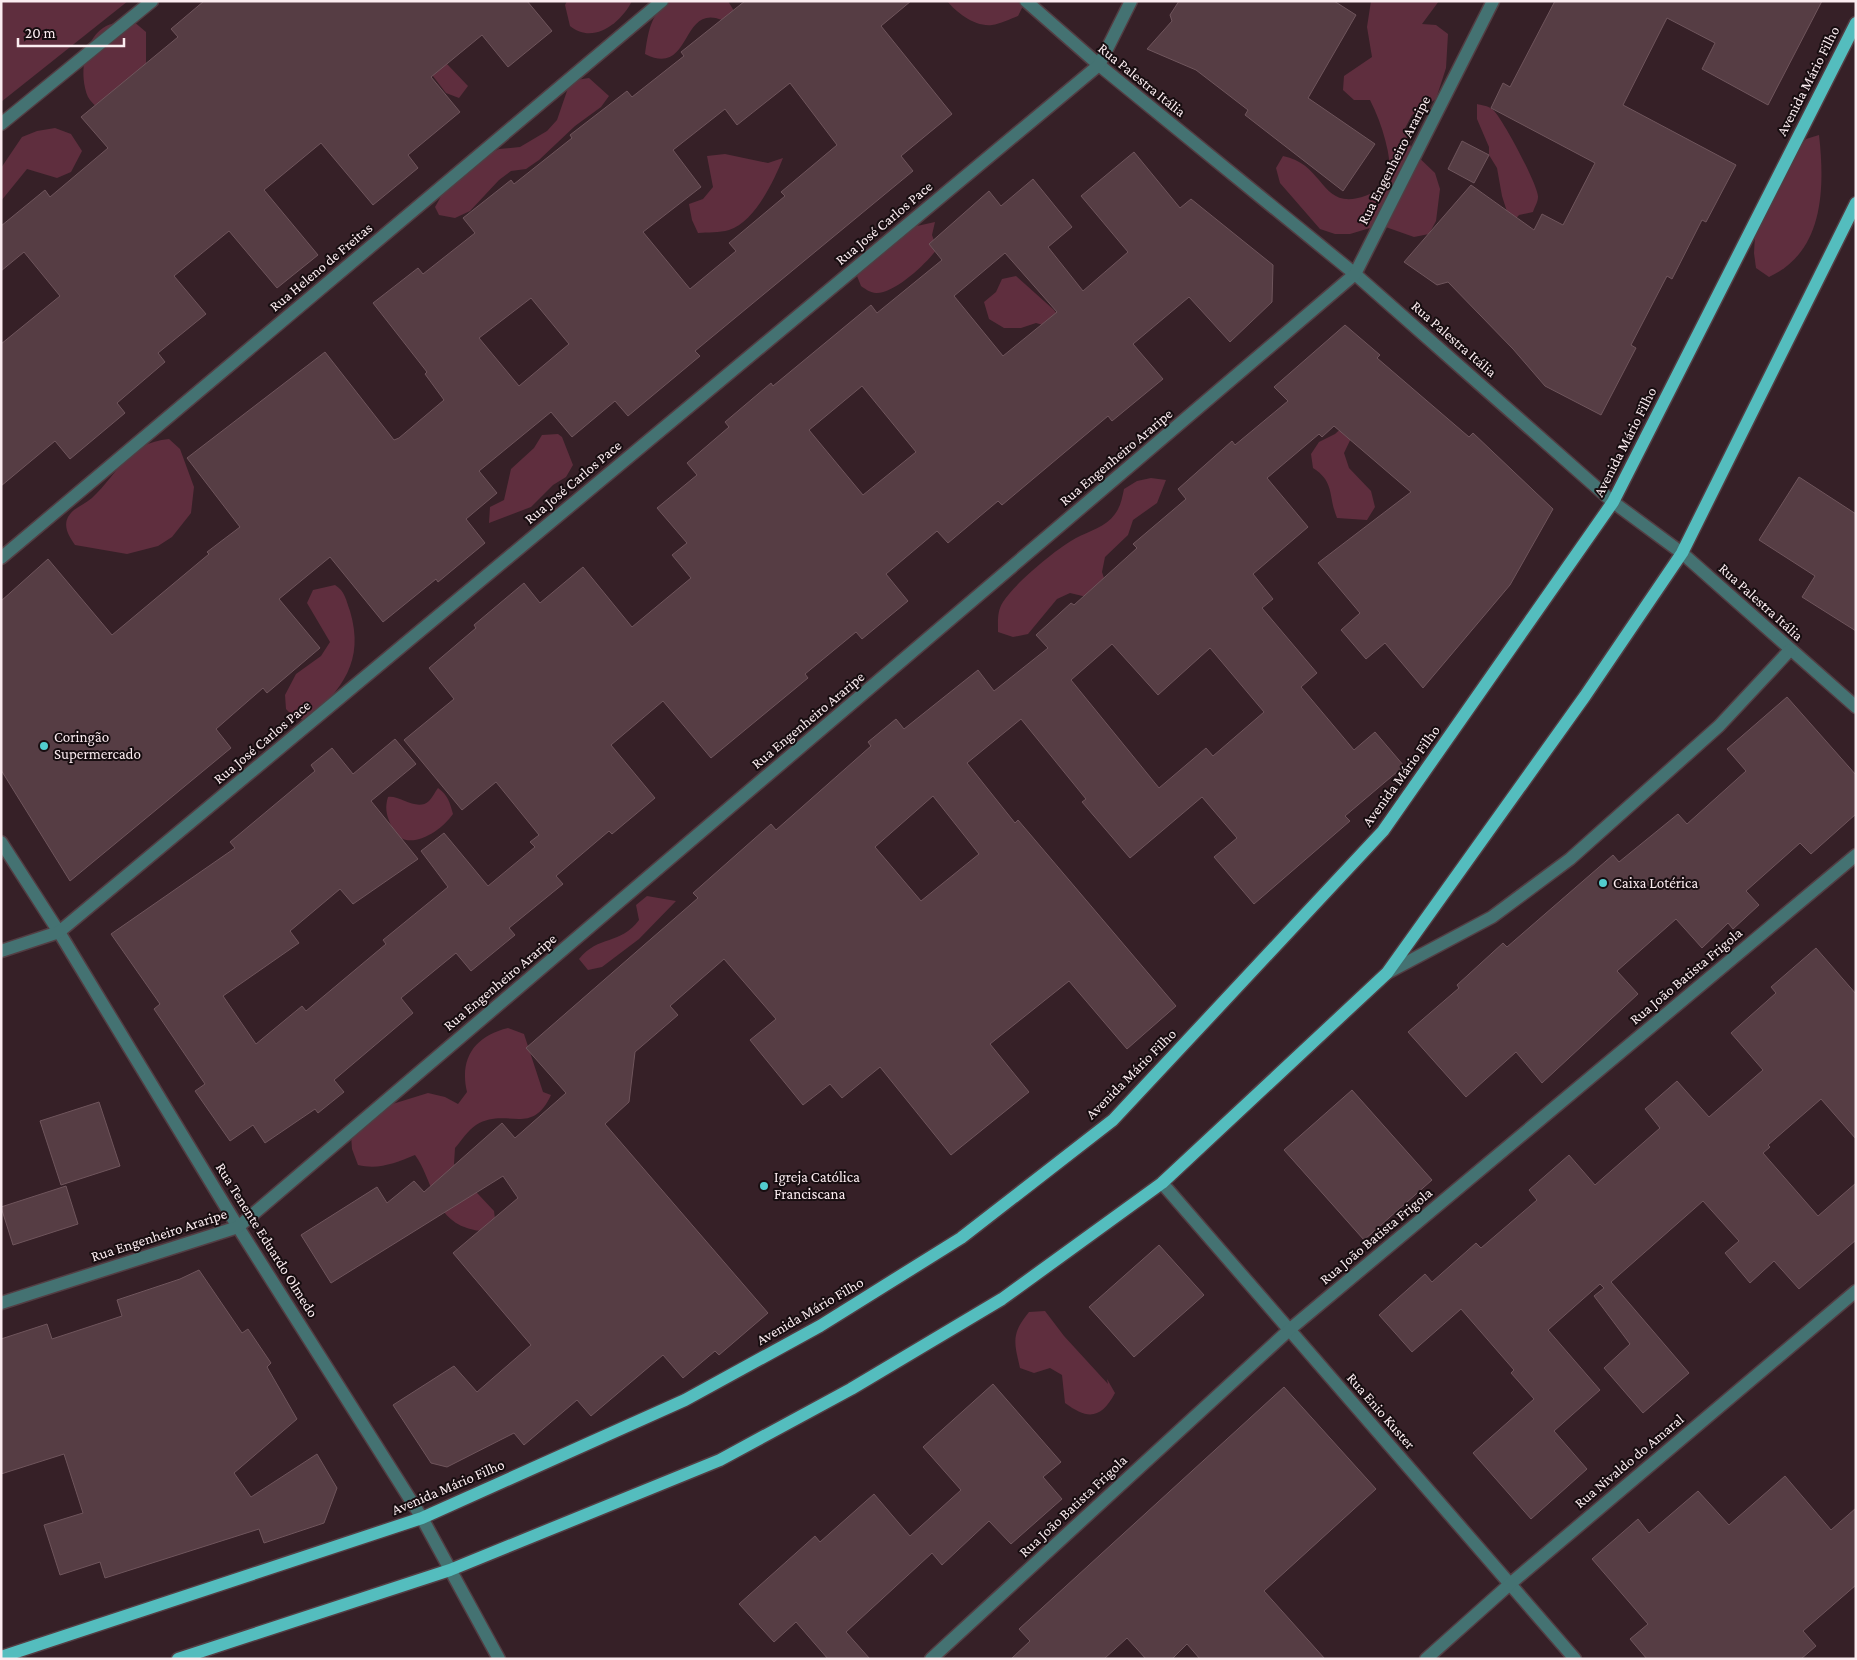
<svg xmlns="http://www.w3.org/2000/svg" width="1857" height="1660" viewBox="0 0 1857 1660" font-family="'Crimson Pro',serif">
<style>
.green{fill:#5f2e3e}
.building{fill:#563d44;stroke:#6f555c;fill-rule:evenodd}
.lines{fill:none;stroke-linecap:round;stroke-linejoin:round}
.minor-casing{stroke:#523d43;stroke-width:15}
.major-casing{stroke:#523d43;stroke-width:15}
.minor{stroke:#447272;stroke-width:12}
.major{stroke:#54bdbe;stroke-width:12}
.poi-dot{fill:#52cdce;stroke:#170d10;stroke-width:2}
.labels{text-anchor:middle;stroke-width:4;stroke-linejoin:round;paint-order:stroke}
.street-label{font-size:15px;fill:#fbecf0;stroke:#170d10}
.poi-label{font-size:15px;fill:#fbecf0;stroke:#170d10;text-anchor:start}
</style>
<rect width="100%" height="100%" fill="#362027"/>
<g class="green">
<path d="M1,1h127l-127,101z"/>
<path d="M567,1h65c-11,22 -39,44 -62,25l-5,-21z"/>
<path d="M668,1h60l6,10 -12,9c-42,-17 -30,58 -77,34 3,-21 5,-38 23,-53z"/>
<path d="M947,1h75l1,5 -5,10c-8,3 -18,8 -26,9 -17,2 -35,-12 -45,-24z"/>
<path d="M1371,1h68l-17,23 14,1 12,9 -2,34 -10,31 -24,16 -8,15 9,22 22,21 5,16 -4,32 -7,13 -15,3 -34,-12 -30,9h-15l-15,-5 -40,-46 -4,-15 7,-12c50,10 34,72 108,27 0,-29 -8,-57 -21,-83h-16l-11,-10 1,-14 28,-19 -5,-30z"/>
<path d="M133,21l13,11v32l-48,45c-3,-4 -8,-8 -10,-12 -9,-21 -5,-55 15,-69 8,-6 20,-6 30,-7z"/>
<path d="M447,64l21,22 -9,12 -13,-5 -20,-26z"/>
<path d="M589,78l20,18 -8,11 -26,19 -36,34 -13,9 -15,2 -12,9 -29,31 -15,7 -16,-3 -4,-8 9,-16 43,-36 12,-6 21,-2 27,-16 10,-11 11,-32 8,-8z"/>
<path d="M1477,104c4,1 11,2 15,5 9,6 47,78 46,88 0,5 -4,11 -5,15l-14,3 -8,9 -9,-28 -5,-28 -8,-13v-8l-12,-28z"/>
<path d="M55,128l16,6 11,17 -11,21 -14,6 -30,-9 -26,32v-33l21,-31 15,-6z"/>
<path d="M1819,135c6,53 5,117 -50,142l-13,-9 -2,-15 1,-18 41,-83 10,-13z"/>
<path d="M725,154l43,9 15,-5c-9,23 -29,65 -54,72 -10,3 -21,2 -31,3l-6,-13 -3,-16 14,-5 10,-12 -6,-31z"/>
<path d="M935,222l-3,13 5,14c-11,15 -43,45 -61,44 -5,0 -11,-4 -15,-7l-6,-15 53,-43z"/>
<path d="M1016,276l38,34 11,15 -15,2 -14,-4 -15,5h-17l-15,-9 -5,-17 12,-10 6,-13z"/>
<path d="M1367,405l-23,48 5,15 22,23 4,16 -8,13 -30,-2c-9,-22 -2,-36 -24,-50l-2,-14 8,-12 16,-8z"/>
<path d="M558,434l4,3 11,28 -7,12 -13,8 -22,22 -42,16 1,-16 14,-7 7,-31 23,-21 8,-13z"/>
<path d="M169,439l11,10 14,38 -3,26 -19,24 -14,9 -31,8 -52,-9c-6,-9 -12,-18 -7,-28 6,-10 16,-12 24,-19 27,-25 35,-55 77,-59z"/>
<path d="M1151,478l15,2 -9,23 -24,17 -5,15 -23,22 -3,15 10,31 -42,-10 -13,6 -29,35 -15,3 -15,-5c0,-11 -1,-21 5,-30 12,-19 53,-53 73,-64 13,-7 30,-11 39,-24 6,-8 7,-16 9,-25l13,-8z"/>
<path d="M335,585c10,6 11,15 15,26 15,51 -8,77 -43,111l-16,-8 -5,-5 -1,-14 11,-21 25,-18 9,-14 -23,-39 6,-13z"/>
<path d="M438,788c10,7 12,15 15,26 -14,20 -52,43 -63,9 -4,-10 -5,-16 -2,-26 12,-2 29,15 41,4 3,-3 6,-9 9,-13z"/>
<path d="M647,896l29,5 -37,38 -37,28 -14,3 -9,-11c19,-24 42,-14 60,-39l-3,-15z"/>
<path d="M508,1028l16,6 19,58 8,3c-20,43 -44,11 -75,30 -8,5 -15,16 -21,23l-1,16 9,14 31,33 2,16c-14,5 -15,5 -29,1 -34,-11 -34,-48 -52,-73 -20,8 -36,15 -57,10l-6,-16 -1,-14 35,-29 42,-13 17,4 13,7 9,-12c-8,-34 8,-56 41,-64z"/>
<path d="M1045,1311l19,25 44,48 -1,-5 8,14c-14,26 -27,27 -50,10l-3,-28 -12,-7 -16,5 -14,-5c-6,-26 -9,-34 9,-56z"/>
</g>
<g class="building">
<path d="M204,1h323l25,30 -44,36 -26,-32 -51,42 29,35 -52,43 10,13 -45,37 -52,-62 -57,47 54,65 -41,33 -48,-57 -55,45 32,38 -48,39 7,9 -48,41 8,10 -55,46 -15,-18 -54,45v-142l59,-48 -36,-44 -23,19v-45l44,-36 5,7 58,-49 -27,-31 97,-80 -7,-8z"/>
<path d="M745,1h166l-30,25 71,88 -51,42 12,15 -218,180 5,5 -72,60 -13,-15 -43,36 -21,-25 -72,59 18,22 -31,26 19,24 -47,39 -2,-3 -53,43 -53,-65 -51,42 41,49 -53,45 -4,-5 -47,41 15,19 -161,133 -69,-111v-169l47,-42 64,76 97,-81 -2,-2 33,-25 -53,-69 138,-106 69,88 5,-2 45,-38 -19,-26 2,-2 -54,-69 45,-35 5,6 52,-41 -12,-15 48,-38 3,4 58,-46 -2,-3 57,-44 5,6 52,-41 -3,-4zM790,83l47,62 -56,47 4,4 -56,47 7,8 -46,38 -47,-57 58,-45 -28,-37 52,-41 12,16zM531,298l38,46 -50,42 -40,-48z"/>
<path d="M1179,1h155l22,14 -48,83 67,46 -32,47 -98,-76 3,-5 -52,-40 -49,-21 25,-28 -2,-6z"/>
<path d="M1555,1h267l-54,104 -66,-36 13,-26 -48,-25 -44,87 113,60 -30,57 -4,-2 -30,59 -5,-3 -36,69 5,3 -35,67 -56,-29 -32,-37 -65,-67 -11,3 -33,-23 67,-77 63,45 8,-16 21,11 32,-62 -104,-55 12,-25 7,4z"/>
<path d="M1462,141l27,14 -15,28 -26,-14z"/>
<path d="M1134,152l46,56 11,-9 82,66 -1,37 -42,40 -41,-45 -56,47 30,35 -51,42 -4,-5 -106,89 -4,-4 -50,42 -11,-12 -51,43 22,27 -46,38 -6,-7 -51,42 3,4 -97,80 -48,-57 -52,44 44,53 -43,36 -3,-3 -53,45 7,8 -54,44 6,7 -44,36 -15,-18 -55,45 12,15 -79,67 10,12 -26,21 -3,-4 -50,34 -12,-18 -23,16 -35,-50 10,-7 -51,-75 6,-5 -49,-70 124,-86 -5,-6 85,-71 -4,-6 21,-17 21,26 42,-35 21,25 -45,37 47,58 -65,45 -13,-15 -50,42 9,12 -76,53 33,48 46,-38 4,5 80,-67 -3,-4 65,-53 -27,-36 23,-18 44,53 47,-39 -5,-5 9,-7 -43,-53 -34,28 -58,-70 50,-41 -25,-31 47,-40 -2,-3 50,-42 16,20 43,-36 49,60 59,-49 -19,-23 15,-12 -30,-35 40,-33 -10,-12 42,-36 -4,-5 46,-39 2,3 98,-81 6,8 65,-53 -13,-16 60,-53 12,15 32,-27 39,48 -24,20 35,44 45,-39 -47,-56zM1005,253l52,59 -54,44 -49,-60zM862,386l54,66 -53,43 -54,-65z"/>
<path d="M1345,325l35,30 -3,3 92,79 4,-4 80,76 -43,76 -87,103 -38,-45 -19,16 -25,-29 19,-17 -42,-50 93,-71 -77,-66 -12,11 -3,-3 -52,44 41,49 -55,47 20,25 -11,9 55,65 -16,14 53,63 21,-18 29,34 -59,50 5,5 -96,83 -40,-47 23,-19 -35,-41 -72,61 -48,-56 4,-3 -65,-80 -54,44 48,60 3,-3 158,186 -49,43 -58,-68 -79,63 39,48 -78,63 -71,-88 -38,31 -12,-14 -27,21 -53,-65 26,-21 -52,-60 -54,47 8,9 -43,37 -6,50 -24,22 163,189 -49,42 -4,-4 -32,27 -20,-23 -72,61 -14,-16 -53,45 -10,-12 -67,34 -16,-4 -38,-58 61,-39 23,26 54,-47 -78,-92 65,-55 -15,-22 -172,107 -30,-48 76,-48 10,16 27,-22 10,11 78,-69 13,15 51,-45 -40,-45 172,-150 -5,-5 78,-69 5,6 95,-84 -3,-4 28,-23 8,10 74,-59 16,21 54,-43 -12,-13 35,-32 3,2 63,-57 -4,-4 53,-45 -8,-10 54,-48 3,4 53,-44 -14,-14zM1112,644l46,51 52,-47 54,64 -51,44 -7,-8 -47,40 -88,-108zM933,796l46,58 -58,47 -46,-54z"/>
<path d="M1799,477l57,37v117l-54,-34 13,-21 -56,-36z"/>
<path d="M1787,697l69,78v39l-45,40 -11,-11 -54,48 13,14 -26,24 -5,-6 -26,25 -26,-29 -59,52 21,23 -96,89 -26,-31 -50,45 -58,-65 51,-44 -2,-3 46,-42 4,4 106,-92 6,7 59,-48 9,10 59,-53 -19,-22z"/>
<path d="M1816,948l40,46v145l-35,-40 -53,46 2,2 -7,6 55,63 38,-33v57l-57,49 -25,-28 -24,22 -25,-30 14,-12 -36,-40 -92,81 78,91 -46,40 -39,-45 26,-24 -36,-48 10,-8 -4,-4 -52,46 52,60 -46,41 33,38 -56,50 -58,-66 61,-54 -23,-26 3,-3 -53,-61 -49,43 -33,-37 46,-41 7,8 44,-39 5,5 56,-48 -8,-10 40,-35 26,30 65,-57 -15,-19 32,-28 32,36 54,-47 -32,-37 45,-40 -5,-6z"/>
<path d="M1352,1090l80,90 -68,60 -80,-90z"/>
<path d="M99,1102l21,64 -59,19 -21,-64z"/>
<path d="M66,1186l12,38 -65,21 -12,-38z"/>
<path d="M1159,1245l45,50 -70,62 -45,-50z"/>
<path d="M199,1270l43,63 6,-4 23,34 -4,4 30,52 -63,54 17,24 66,-43 20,34 -13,35 -60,20 -5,-14 -154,49 -5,-16 -40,13 -16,-50 39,-12 -19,-59 -63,20v-135l46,-15 5,15 70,-23 -5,-16 63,-21z"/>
<path d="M993,1384l68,78 -18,15 19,22 -51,45 -22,-23 -47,44 -10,-12 -86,79 24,27h-42l-32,-37 -22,20 -35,-38 76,-68 5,6 54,-48 36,42 51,-46 -38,-43z"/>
<path d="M1284,1387l92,102 -112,102 61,68h-125l-13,-15 -15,15h-26l-19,-21 -23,21h-93l19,-18 -11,-12z"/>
<path d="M1785,1476l46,54 25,-22v77l-53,46 13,15 -15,13h-154l-17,-20 18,-15 -56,-65 46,-40 11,14 49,-42 31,34z"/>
</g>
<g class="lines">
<g class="minor-casing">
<g id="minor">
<path d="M1026,1l73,64 256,209 258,228 69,51 174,154"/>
<path d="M1,124l151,-123"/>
<path d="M1,558l661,-557"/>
<path d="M1,842l58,90 179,295 184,291 77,141"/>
<path d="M1,951l58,-19 1040,-867 32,-64"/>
<path d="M1387,973l105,-56 78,-58 149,-133 71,-76"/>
<path d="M1162,1183l413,476"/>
<path d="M1,1303l237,-76 1117,-953 138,-273"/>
<path d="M931,1659l358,-329 567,-475"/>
<path d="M1426,1659l84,-75 346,-293"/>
</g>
</g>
<g class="major-casing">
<g id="major">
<path d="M1,1657l421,-139 263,-118 135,-74 141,-88 152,-118 270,-289 230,-329 243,-479"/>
<path d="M178,1659l272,-89 270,-110 131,-71 151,-90 160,-116 225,-210 198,-277 97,-143 174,-350"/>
</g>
</g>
<use href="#minor" class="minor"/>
<use href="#major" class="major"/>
</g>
<g class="poi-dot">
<circle cx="44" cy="746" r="5"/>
<circle cx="1603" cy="883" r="5"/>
<circle cx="764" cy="1186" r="5"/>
</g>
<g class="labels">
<g class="street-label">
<text transform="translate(1142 80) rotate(39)" y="5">Rua Palestra Itália</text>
<text transform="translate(1808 81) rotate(-63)" y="5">Avenida Mário Filho</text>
<text transform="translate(1394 160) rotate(-63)" y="5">Rua Engenheiro Araripe</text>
<text transform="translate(884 223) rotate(-40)" y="5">Rua José Carlos Pace</text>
<text transform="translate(321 267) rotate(-40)" y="5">Rua Heleno de Freitas</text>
<text transform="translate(1454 339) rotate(41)" y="5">Rua Palestra Itália</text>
<text transform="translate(1625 442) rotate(-63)" y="5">Avenida Mário Filho</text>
<text transform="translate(1116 457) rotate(-40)" y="5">Rua Engenheiro Araripe</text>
<text transform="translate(573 482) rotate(-40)" y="5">Rua José Carlos Pace</text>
<text transform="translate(1761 602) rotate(42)" y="5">Rua Palestra Itália</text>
<text transform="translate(808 720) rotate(-40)" y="5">Rua Engenheiro Araripe</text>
<text transform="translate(262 742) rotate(-40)" y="5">Rua José Carlos Pace</text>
<text transform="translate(1401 776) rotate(-54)" y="5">Avenida Mário Filho</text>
<text transform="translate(1686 976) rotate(-40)" y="5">Rua João Batista Frigola</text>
<text transform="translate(500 982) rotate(-40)" y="5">Rua Engenheiro Araripe</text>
<text transform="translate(1131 1074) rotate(-45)" y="5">Avenida Mário Filho</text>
<text transform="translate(159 1235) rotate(-18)" y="5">Rua Engenheiro Araripe</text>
<text transform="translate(1376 1236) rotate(-40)" y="5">Rua João Batista Frigola</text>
<text transform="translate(267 1240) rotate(58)" y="5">Rua Tenente Eduardo Olmedo</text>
<text transform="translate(810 1311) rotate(-30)" y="5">Avenida Mário Filho</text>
<text transform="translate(1381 1411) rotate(49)" y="5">Rua Enio Kuster</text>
<text transform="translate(1629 1461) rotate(-40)" y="5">Rua Nivaldo do Amaral</text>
<text transform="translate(448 1487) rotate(-23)" y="5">Avenida Mário Filho</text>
<text transform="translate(1073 1506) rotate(-43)" y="5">Rua João Batista Frigola</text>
</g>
<g class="poi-label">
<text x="54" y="742">Coringão<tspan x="54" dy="17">Supermercado</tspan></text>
<text x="1613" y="888">Caixa Lotérica</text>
<text x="774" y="1182">Igreja Católica<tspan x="774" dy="17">Franciscana</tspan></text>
</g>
</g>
<rect width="1857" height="1660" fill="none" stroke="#fbecf0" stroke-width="5"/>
<path d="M18 38v8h106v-8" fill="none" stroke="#fbecf0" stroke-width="2.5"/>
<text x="25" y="38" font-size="15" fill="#fbecf0" stroke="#170d10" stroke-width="4" paint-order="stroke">20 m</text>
</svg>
